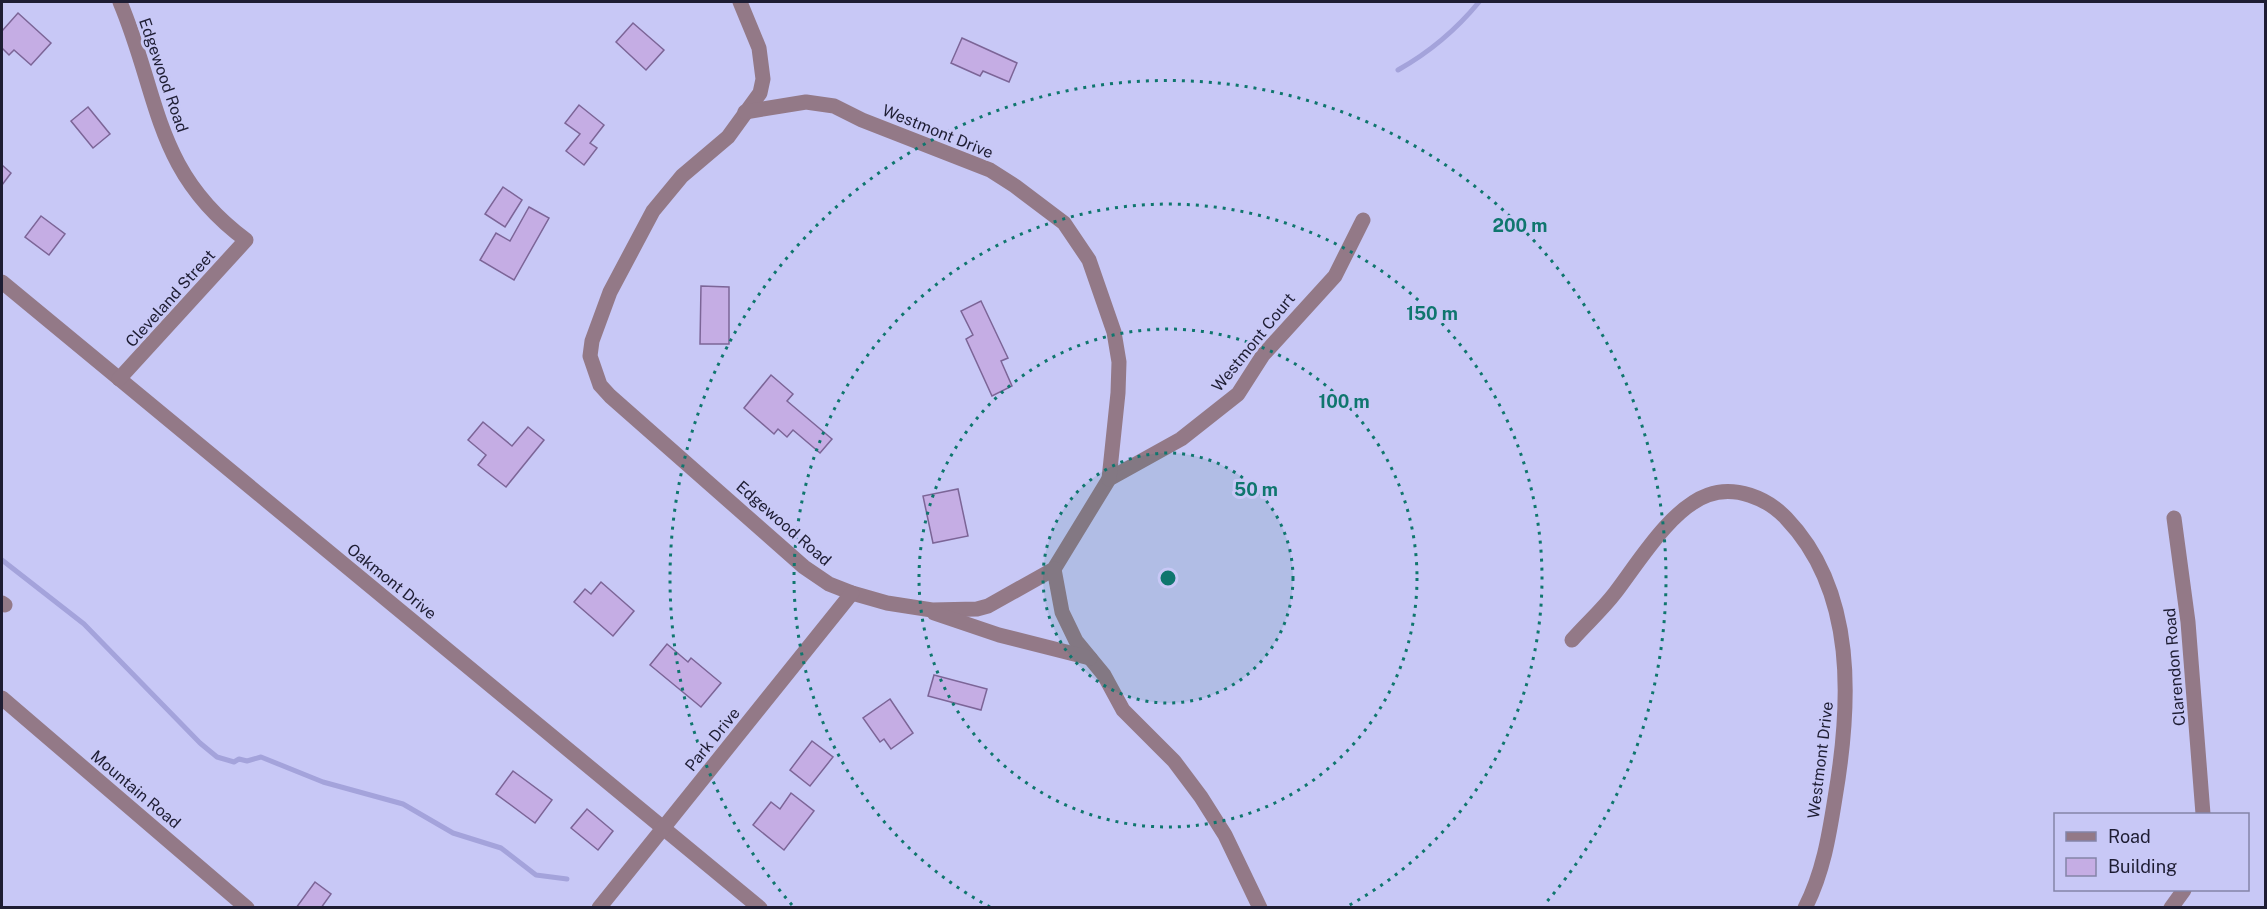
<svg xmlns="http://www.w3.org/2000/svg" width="2267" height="909" viewBox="0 0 2267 909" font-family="'Public Sans',sans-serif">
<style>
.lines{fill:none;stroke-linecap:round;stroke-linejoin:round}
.stream{stroke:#a4a3db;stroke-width:5}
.building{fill:#c5ade4;stroke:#7c6597;stroke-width:1.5}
.minor{stroke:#937987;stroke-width:15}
.ring{fill:none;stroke:#0f766e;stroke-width:3;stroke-dasharray:3 6}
.labels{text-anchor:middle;stroke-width:6;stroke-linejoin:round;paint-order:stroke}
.street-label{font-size:16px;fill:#1e1d33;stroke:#c8c8f6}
.centre{fill:#0f766e;stroke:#c8c8f6;stroke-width:3}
.ring-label{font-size:18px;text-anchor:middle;font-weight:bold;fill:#0f766e;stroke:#c8c8f6;stroke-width:6;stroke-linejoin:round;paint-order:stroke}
</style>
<rect width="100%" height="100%" fill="#c8c8f6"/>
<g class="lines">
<g class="stream">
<path d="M1398,70c32,-18 58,-40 81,-68"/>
<path d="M2,560l82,64 116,119 17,14 17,5 5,-3 8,2 14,-4 62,25 80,22 50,29 48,15 35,27 31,4"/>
</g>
</g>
<g class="building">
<path d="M18,13l33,30 -20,22 -17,-15 -5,5 -7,-7v-17z"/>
<path d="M633,23l31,27 -18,20 -30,-28z"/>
<path d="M962,38l55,25 -8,19 -26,-11 -3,5 -29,-13z"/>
<path d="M579,105l25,20 -14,18 7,5 -13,17 -18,-14 14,-17 -15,-11z"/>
<path d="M88,107l22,27 -17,14 -22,-27z"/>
<path d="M2,165l9,8 -9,12z"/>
<path d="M503,187l19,13 -17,27 -20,-13z"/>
<path d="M529,207l20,11 -35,62 -34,-20 16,-27 14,8z"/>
<path d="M41,216l24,18 -16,21 -24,-18z"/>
<path d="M701,286l28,1v57h-29z"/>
<path d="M981,301l27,57 -7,3 11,25 -20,10 -26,-57 7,-4 -12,-24z"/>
<path d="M771,375l22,19 -6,7 45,38 -12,14 -27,-23 -6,7 -9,-8 -4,5 -30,-26z"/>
<path d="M483,422l29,24 16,-19 16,13 -38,47 -28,-22 8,-10 -18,-15z"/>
<path d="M958,489l10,47 -35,7 -10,-47z"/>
<path d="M601,582l33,29 -21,25 -39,-34 11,-13 6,5z"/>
<path d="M667,644l21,18 3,-4 30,25 -20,24 -51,-42z"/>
<path d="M934,675l53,14 -6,21 -53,-14z"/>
<path d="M890,699l23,34 -22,16 -7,-10 -4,3 -17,-24z"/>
<path d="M812,741l21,16 -23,29 -20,-16z"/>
<path d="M513,771l39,29 -17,23 -39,-29z"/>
<path d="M791,793l23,18 -30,39 -31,-25 18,-23 9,7z"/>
<path d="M587,809l26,22 -15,19 -27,-22z"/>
<path d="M315,882l16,12 -10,14h-25z"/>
</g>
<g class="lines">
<g class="minor">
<path d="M740,2l19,46 4,31 -3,14 -32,44 -46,39 -29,35 -43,81 -18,49 -2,15 10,29 10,11 194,171 25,17 23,9 35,10 45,7 45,-1 11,-3 66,-37 55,-90 72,-40 57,-45 25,-39 72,-79 28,-56"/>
<path d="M745,112l61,-10 28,4 28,14 128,50 25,16 49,37 25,37 25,72 5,30 -1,31 -9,86"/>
<path d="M2,282l758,626"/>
<path d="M119,379l127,-139c-92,-68 -86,-143 -126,-238"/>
<path d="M2174,518l14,104 15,192"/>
<path d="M1054,569l8,43 14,29 28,34 19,35 51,51 27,36 24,38 35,73"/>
<path d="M2,603l3,2"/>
<path d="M934,613l65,22 91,23"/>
<path d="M1572,640c14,-16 30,-30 43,-47 23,-30 56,-85 93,-98 27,-10 59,3 78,23 71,74 65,186 49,280 -6,38 -12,75 -30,110"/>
<path d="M2,698l245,210"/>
<path d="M599,908l253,-315"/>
<path d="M2171,908l13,-18"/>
</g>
</g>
<circle cx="1168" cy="578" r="125" fill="#0f766e" fill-opacity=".12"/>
<g class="ring">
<circle cx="1168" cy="578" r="125"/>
<circle cx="1168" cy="578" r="249"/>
<path d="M990 907A374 374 0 1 1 1346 907"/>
<path d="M792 905A498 498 0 1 1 1544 905"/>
</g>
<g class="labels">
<g class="street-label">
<text transform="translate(164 75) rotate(71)" y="6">Edgewood Road</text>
<text transform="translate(938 131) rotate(22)" y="6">Westmont Drive</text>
<text transform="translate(170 298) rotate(-48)" y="6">Cleveland Street</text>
<text transform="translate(1253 342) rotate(-51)" y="6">Westmont Court</text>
<text transform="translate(784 523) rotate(41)" y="6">Edgewood Road</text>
<text transform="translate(392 581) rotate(39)" y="6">Oakmont Drive</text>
<text transform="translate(2174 667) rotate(-95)" y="6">Clarendon Road</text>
<text transform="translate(712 739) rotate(-51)" y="6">Park Drive</text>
<text transform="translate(1820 760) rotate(-83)" y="6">Westmont Drive</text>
<text transform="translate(136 789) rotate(40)" y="6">Mountain Road</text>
</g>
</g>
<circle cx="1168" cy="578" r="9" class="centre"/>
<g class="ring-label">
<text x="1520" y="232">200 m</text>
<text x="1432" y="320">150 m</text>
<text x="1344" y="408">100 m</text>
<text x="1256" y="496">50 m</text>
</g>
<rect width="2267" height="909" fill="none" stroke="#1e1d33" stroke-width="6"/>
<rect x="2054" y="813" width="195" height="78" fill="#c8c8f6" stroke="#8484a8" stroke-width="1.5"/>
<rect x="2066" y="832" width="30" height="9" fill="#937987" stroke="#8484a8" stroke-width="1.5"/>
<text x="2108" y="843" font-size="18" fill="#1e1d33">Road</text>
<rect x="2066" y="858" width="30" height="18" fill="#c5ade4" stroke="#8484a8" stroke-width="1.5"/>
<text x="2108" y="873" font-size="18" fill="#1e1d33">Building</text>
</svg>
